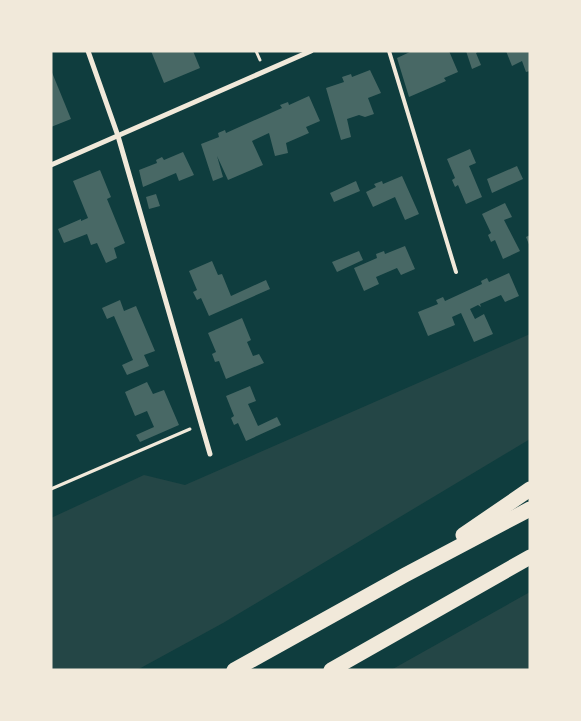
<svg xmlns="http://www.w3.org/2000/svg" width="581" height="721" viewBox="0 0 581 721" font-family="Ubuntu,sans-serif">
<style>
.green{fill:#244646}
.building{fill:#486865}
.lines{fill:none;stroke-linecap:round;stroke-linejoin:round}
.path{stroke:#f1e9da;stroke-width:3}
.service{stroke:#f1e9da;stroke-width:4}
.minor{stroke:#f1e9da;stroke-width:5}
.motorway{stroke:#f1e9da;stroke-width:15}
</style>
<rect width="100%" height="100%" fill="#0f3d3e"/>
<g class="green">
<path d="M530,334v105l-307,184 -86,47h-86v-152l93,-43 41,10z"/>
<path d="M530,592v78h-139z"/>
</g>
<g class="building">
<path d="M151,51h42l7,17 -36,15z"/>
<path d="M412,51h37l9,21 -14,6 2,3 -37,16 -12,-39z"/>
<path d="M466,51h13l-3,2 5,12 -9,4z"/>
<path d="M506,51h24v20l-4,1 -4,-11 -10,5z"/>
<path d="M51,70l20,49 -20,8z"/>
<path d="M370,70l11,23 -13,5 6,16 -9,3 -6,-2 -12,4 4,18 -10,3 -15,-52 18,-6 -2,-5 9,-3 1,3z"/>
<path d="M309,96l11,25 -14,6 3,6 -23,10 2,10 -13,3 -6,-23 -17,8 11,24 -35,15 -11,-24 6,21 -10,4 -12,-37 18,-7 -1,-4 7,-3 1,3 56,-25 -2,-3 8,-3 1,3z"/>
<path d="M470,149l6,14 -7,3 13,31 -16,7 -8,-19 -3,2 -3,-7 3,-2 -8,-19z"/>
<path d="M183,152l11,23 -15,6 -3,-8 -33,14 -4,-17 18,-7 -1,-3 6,-3 2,3z"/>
<path d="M517,166l6,13 -31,14 -5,-14z"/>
<path d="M100,170l11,27 -4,2 18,44 -11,5 3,10 -11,5 -9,-20 -6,2 -4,-11 -23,9 -6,-14 23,-10v2l7,-3 -15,-37z"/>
<path d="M402,176l17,38 -14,6 -10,-23 -22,10 -7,-15 10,-5 -2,-3 8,-3 1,3z"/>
<path d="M356,181l4,10 -26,11 -4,-9z"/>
<path d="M156,194l4,12 -11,3 -3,-12z"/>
<path d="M505,203l7,14 -8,3 16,31 -17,8 -8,-19 -4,2 -3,-7 3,-2 -9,-19z"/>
<path d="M530,235v12l-4,-10z"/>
<path d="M405,246l10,23 -14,6 -4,-7 -21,9 3,7 -15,7 -10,-23 23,-10 -1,-4 8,-3 1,3z"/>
<path d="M359,251l4,9 -26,12 -5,-10z"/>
<path d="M212,261l6,14 4,-1 9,22 35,-16 4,9 -61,27 -8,-18 -4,2 -4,-8 4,-2 -8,-19z"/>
<path d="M509,273l10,23 -14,6 -4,-7 -21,9 1,3 -3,-2 -8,4 5,10 9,-5 9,20 -19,8 -13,-29 -9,4 3,8 -27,11 -10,-24 20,-8 -2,-4 7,-3 2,4 37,-17 -1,-3 6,-3 2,4z"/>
<path d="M120,300l4,11 12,-5 19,45 -11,4 5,11 -22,9 -5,-10 11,-5 -19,-44 -7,3 -5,-11z"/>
<path d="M242,318l9,22 -4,2 6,14 6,-2 5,9 -38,16 -7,-18 -4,1 -3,-8 4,-2 -8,-19z"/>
<path d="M147,382l6,12 11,-4 15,35 -39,17 -4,-7 18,-8 -7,-16 -12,5 -10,-24z"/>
<path d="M250,386l6,15 -8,3 10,22 19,-9 4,8 -35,16 -8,-18 -4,2 -3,-7 3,-2 -8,-20z"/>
</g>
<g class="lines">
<g class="path">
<path d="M256,51l4,9"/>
<path d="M51,489l139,-60"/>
</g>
<path class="service" d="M389,51l67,221"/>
<g class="minor">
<path d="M88,51l30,85 92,318"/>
<path d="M51,165l260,-114"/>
</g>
<g class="motorway">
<path d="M463,535l67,-46"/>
<path d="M234,670l171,-95 125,-66"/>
<path d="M331,670l199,-113"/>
</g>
</g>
<rect width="581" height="721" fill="none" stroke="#f1e9da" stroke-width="105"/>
</svg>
